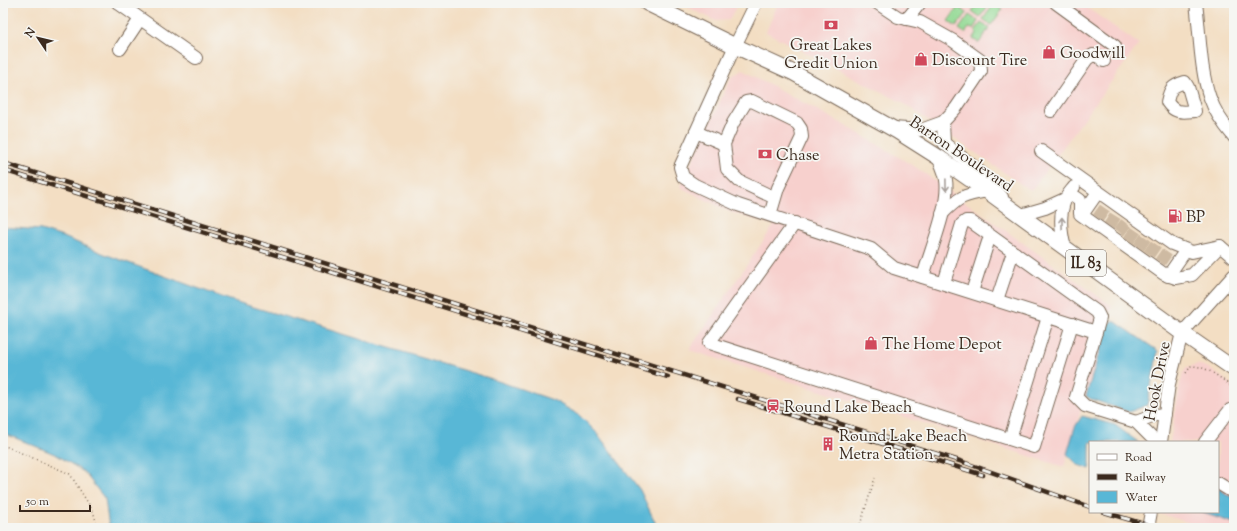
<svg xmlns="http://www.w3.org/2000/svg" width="1237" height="531" viewBox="0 0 1237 531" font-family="'Sorts Mill Goudy',serif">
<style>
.built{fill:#f7d0cd}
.green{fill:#92d993;stroke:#668258}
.water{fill:#58b7d6;stroke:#4a707a}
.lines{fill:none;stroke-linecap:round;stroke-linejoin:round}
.minor-tunnel{stroke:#cebaa2;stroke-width:12;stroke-dasharray:12 6;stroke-linecap:butt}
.minor-casing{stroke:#7b6958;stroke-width:14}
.major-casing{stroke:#7b6958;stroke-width:17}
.path{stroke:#7b6958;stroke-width:1.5;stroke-dasharray:1 3;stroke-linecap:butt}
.minor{stroke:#fff;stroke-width:12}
.major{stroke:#fff;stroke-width:15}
.rail-casing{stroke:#3b2a1e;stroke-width:4.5}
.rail{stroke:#f6f6f2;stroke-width:3;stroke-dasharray:9;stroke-linecap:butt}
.oneway{stroke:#a79f9a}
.labels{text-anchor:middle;stroke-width:3.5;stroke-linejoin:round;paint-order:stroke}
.shield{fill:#f6f6f2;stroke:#73675e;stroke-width:1}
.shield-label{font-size:15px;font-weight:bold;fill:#3b2a1e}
.poi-label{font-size:16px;fill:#3b2a1e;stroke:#f6f6f2;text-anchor:start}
.street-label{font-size:16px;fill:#3b2a1e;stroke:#f6f6f2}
</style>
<rect width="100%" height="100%" fill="#f6f6f2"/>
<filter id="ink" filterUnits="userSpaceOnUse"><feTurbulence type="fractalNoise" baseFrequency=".025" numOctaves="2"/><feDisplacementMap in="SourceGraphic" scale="8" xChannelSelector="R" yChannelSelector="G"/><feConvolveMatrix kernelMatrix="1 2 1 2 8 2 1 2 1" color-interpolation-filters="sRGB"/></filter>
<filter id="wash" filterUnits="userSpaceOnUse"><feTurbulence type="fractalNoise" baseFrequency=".012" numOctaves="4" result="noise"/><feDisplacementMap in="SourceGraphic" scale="16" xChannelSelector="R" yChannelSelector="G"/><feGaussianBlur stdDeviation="0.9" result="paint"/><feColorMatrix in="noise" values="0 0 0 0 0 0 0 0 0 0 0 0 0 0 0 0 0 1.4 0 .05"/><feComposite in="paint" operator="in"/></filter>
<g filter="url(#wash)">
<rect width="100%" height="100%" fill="#f3dec3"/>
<g class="built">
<path d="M679,3h59l-9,17 -13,1z"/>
<path d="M778,3h302l59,41 -108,147 -128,-88 -137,-71z"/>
<path d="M743,70l100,54 74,44 195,138 -48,161 -375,-117 85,-125 -44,-13 -50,-25 51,-109z"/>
<path d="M1198,364l11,4 25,18v142h-28l-48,-15 60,-1v-70h-48l10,-58 3,-11 4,-6z"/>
</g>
<g class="green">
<path d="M981,3h9l-10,14 -8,-6 3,-4 4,-1z"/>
<path d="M995,3l8,6 -12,16 -8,-6z"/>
<path d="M958,7l9,6 -11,14 -8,-6z"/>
<path d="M969,15l9,6 -5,8 -4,-1 -4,5 -6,-4z"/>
<path d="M981,23l8,5 -10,15 -6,-4 4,-6 -2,-2z"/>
</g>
<g class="water">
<path d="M3,227l38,3 25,8 41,17 123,45 259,78 64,22 26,15 17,17 44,58 15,32 1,6h-547l-4,-29 -21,-27 -27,-17 -54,-22z"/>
<path d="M1113,320l45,31 -11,54 -18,7 -38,-13 -5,-3 22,-72z"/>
<path d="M1082,416l33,9 23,17h-48v27l-12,-4 -11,-11 8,-27z"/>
<path d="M1218,488l16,11v24l-34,-11h18z"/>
</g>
</g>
<g filter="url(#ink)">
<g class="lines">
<g class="minor-tunnel">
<path d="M1098,218l7,-10"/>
<path d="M1109,226l7,-11"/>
<path d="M1119,232l7,-9"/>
<path d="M1129,240l7,-10"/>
<path d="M1139,247l7,-10"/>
<path d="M1149,254l7,-10"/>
<path d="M1160,262l7,-10"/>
</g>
<g class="minor-casing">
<g id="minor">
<path d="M118,3l78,55"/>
<path d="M756,3l-21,43 -55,121 3,10 12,8 43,20 133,44 23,19 202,64 -20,65 9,9 51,16 16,16 8,4"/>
<path d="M877,3l21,14 22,5 32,18 28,20 1,11 -25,37 -13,14 -22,8 -28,-2"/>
<path d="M1056,3l59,43"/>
<path d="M1196,3c4,29 4,68 14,95 5,15 14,27 24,39"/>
<path d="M907,19l13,-16"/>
<path d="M120,49l20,-30"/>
<path d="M1185,82l3,5 7,24c-13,1 -20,3 -28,-9 3,-14 5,-16 18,-20z"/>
<path d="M1051,111l36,-52 6,-4 6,2 5,4"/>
<path d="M943,122l1,21 35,28 23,26"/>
<path d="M696,132l28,12"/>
<path d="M1041,151l131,93 20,8 28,-6 14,12"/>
<path d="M1070,193l10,7v14l84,60 12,4 16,-3 28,-29"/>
<path d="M942,214c17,-17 21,-19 45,-23"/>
<path d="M770,215l8,-27 24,-51 -1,-8 -4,-6 -45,-22 -6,1 -13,21 -9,21 3,25 12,12 36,17"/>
<path d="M1021,215l24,-7 20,-9"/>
<path d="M1082,215l16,-23"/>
<path d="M795,223l-86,120 325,104 38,-123"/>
<path d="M1065,248c-4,-15 -6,-33 0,-48 2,-5 6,-9 9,-13"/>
<path d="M1168,276l18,-26"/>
<path d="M923,277c7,-26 27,-72 23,-97 -1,-8 -5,-16 -8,-23"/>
<path d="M944,283l18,-59 4,-3h4l127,91 3,6 -4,14"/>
<path d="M972,292l16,-50 4,-5"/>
<path d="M997,300l14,-42 4,-5"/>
<path d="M1136,422l19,-7 10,-1"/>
<path d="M1010,439l38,-122"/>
<path d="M1161,442l8,-58 13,-51 52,-58"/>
<path d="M1205,442l25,-32 4,3"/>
<path d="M1218,483l16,10"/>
<path d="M1148,528l3,-16"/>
</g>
</g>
<g class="major-casing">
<path id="major" d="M647,3l88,43 59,27 103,58 41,26 49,34 195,142 52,36"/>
</g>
<g class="path">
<path d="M1186,373l5,-7c17,0 30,13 43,22"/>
<path d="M3,445l67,29 23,37 5,17"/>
<path d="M859,528l16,-50"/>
</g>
<use href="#minor" class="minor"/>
<use href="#major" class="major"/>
<g class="rail-casing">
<g id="rail">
<path d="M3,163l960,299 127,45"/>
<path d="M3,170l665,207"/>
<path d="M738,399l245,76"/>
<path d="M1104,512l53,16"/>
</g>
</g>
<use href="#rail" class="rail"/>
</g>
<defs><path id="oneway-shaft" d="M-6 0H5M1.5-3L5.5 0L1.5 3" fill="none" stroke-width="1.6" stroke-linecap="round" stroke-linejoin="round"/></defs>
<g class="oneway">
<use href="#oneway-shaft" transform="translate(946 185) rotate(89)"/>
<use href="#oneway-shaft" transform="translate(1062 223) rotate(-91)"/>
</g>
</g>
<defs>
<g id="bank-bare" transform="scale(1.08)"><path d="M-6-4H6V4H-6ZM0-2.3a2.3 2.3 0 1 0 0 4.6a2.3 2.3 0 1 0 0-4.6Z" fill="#d1495b" stroke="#f6f6f2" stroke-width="2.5" paint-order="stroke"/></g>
<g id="shop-bare" transform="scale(1.08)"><path d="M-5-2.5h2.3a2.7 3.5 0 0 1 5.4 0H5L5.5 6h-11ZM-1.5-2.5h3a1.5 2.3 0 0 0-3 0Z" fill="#d1495b" stroke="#f6f6f2" stroke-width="2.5" paint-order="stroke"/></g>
<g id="fuel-bare" transform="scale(1.08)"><path d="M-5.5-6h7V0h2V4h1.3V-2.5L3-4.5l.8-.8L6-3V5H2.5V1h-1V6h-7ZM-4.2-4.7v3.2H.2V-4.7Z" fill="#d1495b" stroke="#f6f6f2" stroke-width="2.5" paint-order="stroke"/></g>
<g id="station-bare" transform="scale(1.08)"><path d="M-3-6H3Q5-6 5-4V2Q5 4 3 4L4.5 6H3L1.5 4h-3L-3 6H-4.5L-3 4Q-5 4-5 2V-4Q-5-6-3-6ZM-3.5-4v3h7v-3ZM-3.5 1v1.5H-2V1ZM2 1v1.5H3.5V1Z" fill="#d1495b" stroke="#f6f6f2" stroke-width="2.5" paint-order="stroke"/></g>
<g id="building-bare" transform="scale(1.08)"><path d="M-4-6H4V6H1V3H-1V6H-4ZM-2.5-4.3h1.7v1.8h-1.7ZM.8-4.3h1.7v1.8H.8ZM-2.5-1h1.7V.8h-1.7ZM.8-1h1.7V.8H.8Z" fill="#d1495b" stroke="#f6f6f2" stroke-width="2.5" paint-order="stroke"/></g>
</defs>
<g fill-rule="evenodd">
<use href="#bank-bare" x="831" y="25"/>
<use href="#shop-bare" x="1049" y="52"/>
<use href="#shop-bare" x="921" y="59"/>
<use href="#bank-bare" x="765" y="154"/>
<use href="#fuel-bare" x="1175" y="216"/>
<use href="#shop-bare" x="871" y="343"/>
<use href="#station-bare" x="773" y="406"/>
<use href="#building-bare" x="828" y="444"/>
</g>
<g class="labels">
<rect class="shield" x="1066" y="250" width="40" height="26" rx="3"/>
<g class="shield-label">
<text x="1086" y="268">IL 83</text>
</g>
<g class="poi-label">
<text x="831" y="50" text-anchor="middle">Great Lakes<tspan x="831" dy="18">Credit Union</tspan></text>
<text x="1060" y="58">Goodwill</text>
<text x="932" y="65">Discount Tire</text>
<text x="776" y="160">Chase</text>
<text x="1186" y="222">BP</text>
<text x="882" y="349">The Home Depot</text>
<text x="784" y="412">Round Lake Beach</text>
<text x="839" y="441">Round Lake Beach<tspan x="839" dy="18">Metra Station</tspan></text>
</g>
<g class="street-label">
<text transform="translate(962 153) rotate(34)" y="6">Barron Boulevard</text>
<text transform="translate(1156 381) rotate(-79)" y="6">Hook Drive</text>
</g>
</g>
<rect width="1237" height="531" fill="none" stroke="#f6f6f2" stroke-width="16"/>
<rect x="1089" y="441" width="130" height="72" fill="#f6f6f2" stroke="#aba49d"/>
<rect x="1097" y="454" width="20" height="6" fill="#ffffff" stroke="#aba49d"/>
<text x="1125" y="461" font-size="12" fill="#3b2a1e">Road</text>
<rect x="1097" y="474" width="20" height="6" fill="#3b2a1e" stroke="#aba49d"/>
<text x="1125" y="481" font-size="12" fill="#3b2a1e">Railway</text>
<rect x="1097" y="491" width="20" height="12" fill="#58b7d6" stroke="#aba49d"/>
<text x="1125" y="501" font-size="12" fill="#3b2a1e">Water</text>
<g transform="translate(38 38) rotate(305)" stroke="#f6f6f2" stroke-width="3" paint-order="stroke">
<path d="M0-3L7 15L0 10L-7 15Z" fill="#3b2a1e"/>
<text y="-6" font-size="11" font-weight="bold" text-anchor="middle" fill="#3b2a1e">N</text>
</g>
<path d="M20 505v6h70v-6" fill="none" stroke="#3b2a1e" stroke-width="2"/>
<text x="26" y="505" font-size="12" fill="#3b2a1e" stroke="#f6f6f2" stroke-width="3" paint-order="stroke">50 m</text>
</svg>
